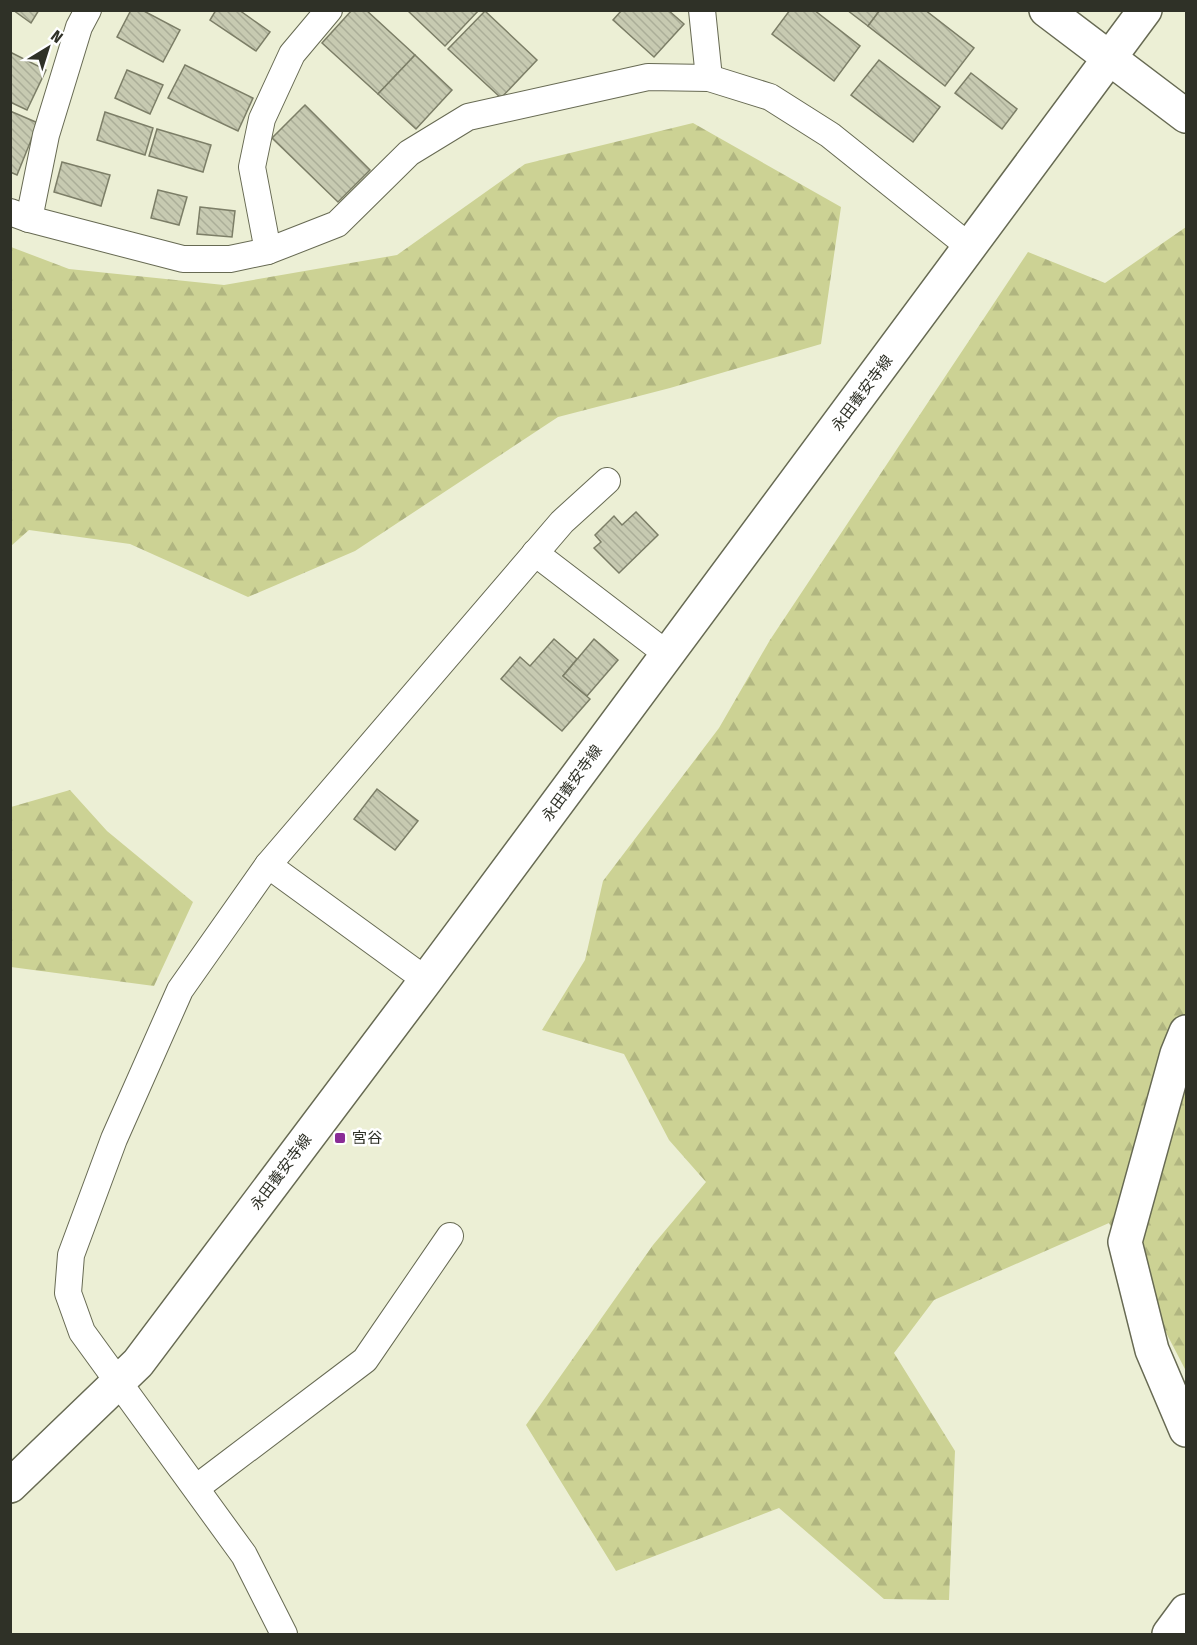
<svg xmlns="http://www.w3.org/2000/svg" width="1197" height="1645" viewBox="0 0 1197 1645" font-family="'Fira Sans Condensed','Noto Sans JP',sans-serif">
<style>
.forest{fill:url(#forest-firs)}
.building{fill:url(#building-back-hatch);stroke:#7c7e67;stroke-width:1.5}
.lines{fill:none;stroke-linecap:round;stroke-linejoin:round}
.street-casing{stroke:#676a53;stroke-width:28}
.secondary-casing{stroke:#676a53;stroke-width:36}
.street{stroke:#fff;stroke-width:26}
.secondary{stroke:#fff;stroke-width:33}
.poi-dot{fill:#8a2c96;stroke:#fff;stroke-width:2}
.labels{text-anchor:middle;stroke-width:5;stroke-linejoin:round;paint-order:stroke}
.street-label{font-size:15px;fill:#2f3127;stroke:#fff}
.poi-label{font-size:15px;fill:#2f3127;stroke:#fff;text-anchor:start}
</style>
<defs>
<pattern id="forest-firs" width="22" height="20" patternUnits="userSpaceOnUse" patternTransform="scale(1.5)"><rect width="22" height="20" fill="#ccd294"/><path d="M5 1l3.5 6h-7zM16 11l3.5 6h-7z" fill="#b0b580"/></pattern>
<pattern id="building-back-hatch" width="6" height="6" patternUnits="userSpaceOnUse" patternTransform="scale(1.5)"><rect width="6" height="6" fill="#c7cab1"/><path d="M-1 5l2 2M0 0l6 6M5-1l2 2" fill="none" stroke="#abae98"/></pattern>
</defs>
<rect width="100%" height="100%" fill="#ecefd5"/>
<g class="forest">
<path d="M693,123l148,84 -20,137 -151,44 -112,29 -203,134 -107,46 -118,-53 -101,-14 -18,16v-299l58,22 155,16 173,-30 128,-91z"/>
<path d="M1186,227v1144l-77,-148 -175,77 -40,53 61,98 -6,149 -65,-1 -105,-91 -163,63 -90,-146 127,-180 53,-63 -37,-42 -45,-86 -82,-24 43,-70 18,-79 116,-153 51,-88 258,-388 77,31z"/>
<path d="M70,790l37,41 86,71 -39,84 -143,-19v-160z"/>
</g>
<g class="building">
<path d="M13,10h26l-8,13z"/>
<path d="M131,10h11l38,20 -17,32 -46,-25z"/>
<path d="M216,10h23l31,22 -14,19 -46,-31z"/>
<path d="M352,10h14l49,45 -37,39 -56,-51z"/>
<path d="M407,10h72l-34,36z"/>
<path d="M622,10h46l16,14 -30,33 -41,-37z"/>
<path d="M790,10h24l46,36 -26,35 -62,-47z"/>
<path d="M847,10h33l-12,16z"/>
<path d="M880,10h45l49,38 -29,38 -77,-60z"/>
<path d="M485,11l52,49 -36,38 -53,-49z"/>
<path d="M10,52l36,18 -19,40 -17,-8z"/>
<path d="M415,55l37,35 -36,39 -38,-35z"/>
<path d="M879,60l61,47 -27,35 -62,-47z"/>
<path d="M185,65l68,33 -15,33 -70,-33z"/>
<path d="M127,70l36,15 -13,29 -35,-16z"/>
<path d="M971,73l46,36 -15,20 -47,-36z"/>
<path d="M305,105l65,65 -32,32 -66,-64z"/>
<path d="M10,111l28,12 -21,52 -7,-3z"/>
<path d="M105,112l48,16 -8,27 -48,-15z"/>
<path d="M157,129l54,16 -8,27 -54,-16z"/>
<path d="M62,162l48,13 -9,31 -47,-14z"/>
<path d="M158,190l29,7 -8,28 -28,-7z"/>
<path d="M200,207l35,4 -3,26 -35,-3z"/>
<path d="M636,512l22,23 -39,38 -25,-25 7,-6 -6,-7 19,-19 8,9z"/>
<path d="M554,639l23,20 -14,17 27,23 -28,32 -61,-52 19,-22 10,9z"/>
<path d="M594,639l24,21 -31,36 -24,-20z"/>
<path d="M377,789l41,32 -23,29 -41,-31z"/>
</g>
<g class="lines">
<g class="street-casing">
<g id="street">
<path d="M702,10l7,68"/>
<path d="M10,212l19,7 154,40h47l38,-8 69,-27 72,-71 59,-36 180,-40 61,1 61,19 60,38 141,113"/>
<path d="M29,219l17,-84 33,-108 9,-17"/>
<path d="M268,251l-16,-84 10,-48 30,-65 37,-44"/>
<path d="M535,553l132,101"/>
<path d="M268,865l158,115"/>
<path d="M196,1488l169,-128 85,-124"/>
<path d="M284,1634l-40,-79 -162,-223 -14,-39 3,-38 43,-116 66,-149 88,-125 294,-343 45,-41"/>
</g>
</g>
<g class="secondary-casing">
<g id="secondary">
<path d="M1046,10l140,106"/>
<path d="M1186,1032l-9,22 -52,188 27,108 34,80"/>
<path d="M10,1486l128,-123 288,-383 719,-970"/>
<path d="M1169,1634l17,-23"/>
</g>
</g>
<use href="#street" class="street"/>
<use href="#secondary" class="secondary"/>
</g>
<rect class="poi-dot" x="334" y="1132" width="12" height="12" rx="3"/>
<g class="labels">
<g class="street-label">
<text transform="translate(862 393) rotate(-53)" y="5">永田養安寺線</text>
<text transform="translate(572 783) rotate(-54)" y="5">永田養安寺線</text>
<text transform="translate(281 1172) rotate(-53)" y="5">永田養安寺線</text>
</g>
<g class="poi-label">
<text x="352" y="1143">宮谷</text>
</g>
</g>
<rect width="1197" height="1645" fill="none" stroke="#2f3127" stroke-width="24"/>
<g transform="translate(48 48) rotate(38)" stroke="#ffffff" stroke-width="4.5" paint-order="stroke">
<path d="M0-4.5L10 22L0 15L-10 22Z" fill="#2f3127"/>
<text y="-9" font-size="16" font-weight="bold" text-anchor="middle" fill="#2f3127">N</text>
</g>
</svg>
